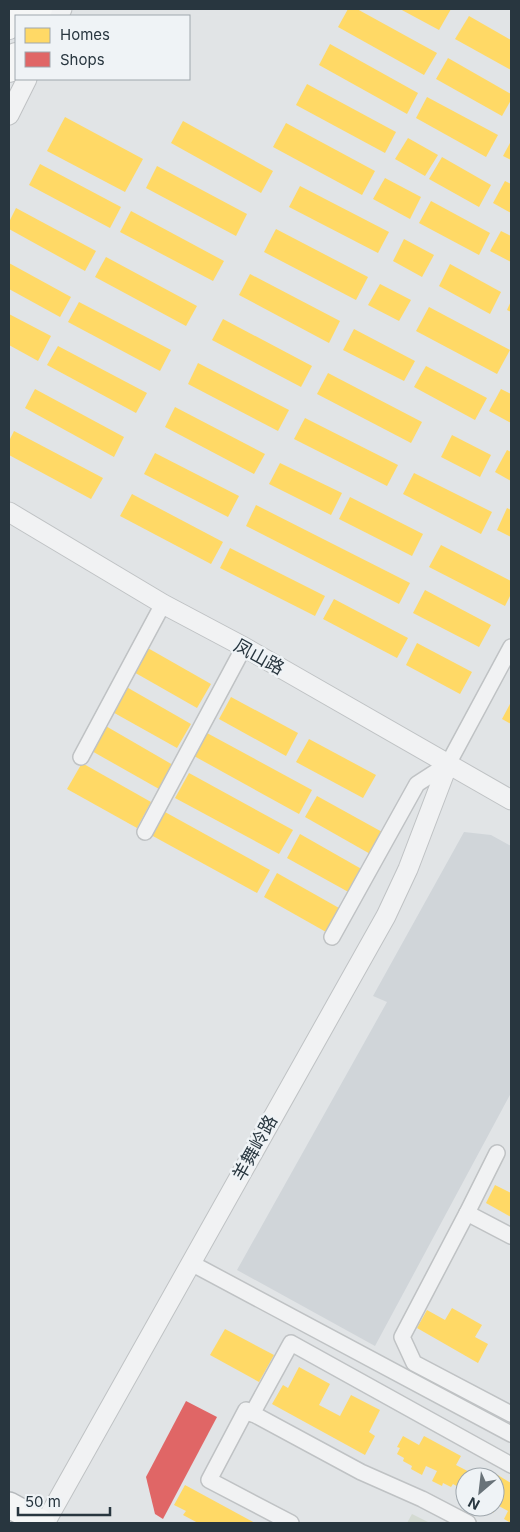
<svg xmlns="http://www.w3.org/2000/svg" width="520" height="1532" viewBox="0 0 520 1532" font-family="Inter,'Noto Sans SC',sans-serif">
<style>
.built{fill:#d0d5d9}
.green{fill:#d4dad2}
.homes{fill:#ffd966}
.shops{fill:#e06666}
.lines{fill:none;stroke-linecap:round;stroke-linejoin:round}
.minor-casing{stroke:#bfc2c4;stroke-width:18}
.tertiary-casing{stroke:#bfc2c4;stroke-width:21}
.primary-casing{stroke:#bec1c4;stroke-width:26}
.trunk-casing{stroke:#b4b8bb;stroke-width:28}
.minor{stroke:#f1f2f3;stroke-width:15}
.tertiary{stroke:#f1f2f3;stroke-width:19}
.primary{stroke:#f5f6f6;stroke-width:24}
.trunk{stroke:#f5f6f6;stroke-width:25}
.labels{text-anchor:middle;stroke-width:5;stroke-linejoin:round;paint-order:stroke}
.street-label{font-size:18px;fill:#28363f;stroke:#eff3f6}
</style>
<rect width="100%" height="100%" fill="#e1e4e6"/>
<path class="built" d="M464,832l27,3 20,11v247l-136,253 -138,-76 150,-268 -14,-6z"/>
<path class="green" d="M412,1514l18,9h-23z"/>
<g class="homes">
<path d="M348,9h9l80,44 -13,22 -86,-48z"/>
<path d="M400,9h51l-12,21z"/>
<path d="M469,16l42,24v30l-56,-31z"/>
<path d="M330,44l88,49 -11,21 -88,-49z"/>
<path d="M448,58l63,36v6l-9,16 -66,-37z"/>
<path d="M307,84l89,48 -11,21 -89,-48z"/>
<path d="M427,97l71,38 -12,22 -70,-39z"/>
<path d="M65,117l78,42 -18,33 -78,-41z"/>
<path d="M183,121l90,50 -12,22 -90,-50z"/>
<path d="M286,123l89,48 -13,24 -89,-48z"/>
<path d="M408,138l30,17 -13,21 -30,-17z"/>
<path d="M511,141v19l-8,-4z"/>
<path d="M442,157l49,28 -12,22 -50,-28z"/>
<path d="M40,164l81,43 -11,21 -81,-43z"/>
<path d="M157,166l90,48 -11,22 -90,-48z"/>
<path d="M385,178l36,19 -11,22 -37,-20z"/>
<path d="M505,181l6,3v29l-18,-10z"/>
<path d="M300,186l89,46 -11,21 -89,-46z"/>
<path d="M431,201l59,32 -11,22 -60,-32z"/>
<path d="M16,208l80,43 -11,20 -76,-42v-7z"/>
<path d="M131,211l93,50 -11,20 -93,-49z"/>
<path d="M276,229l92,48 -12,23 -92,-48z"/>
<path d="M501,231l10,5v26l-21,-11z"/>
<path d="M404,239l30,16 -12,22 -29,-16z"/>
<path d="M106,257l91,49 -11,20 -91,-49z"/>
<path d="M9,263l62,34 -11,20 -51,-28z"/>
<path d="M450,264l51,28 -11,22 -51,-28z"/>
<path d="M250,274l90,47 -11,22 -90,-48z"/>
<path d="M380,284l31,16 -12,21 -31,-16z"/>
<path d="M511,301v11l-4,-2z"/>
<path d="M79,302l92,48 -11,21 -92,-49z"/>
<path d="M429,307l81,43 -13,24 -81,-43z"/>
<path d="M9,314l42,22 -13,25 -29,-16z"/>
<path d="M223,319l89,47 -11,21 -89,-47z"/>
<path d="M354,329l61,32 -11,20 -61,-31z"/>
<path d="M58,346l89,47 -11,20 -89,-48z"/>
<path d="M198,363l91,47 -11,21 -90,-47z"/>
<path d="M426,366l61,32 -12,22 -61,-33z"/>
<path d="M328,373l94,49 -11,21 -94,-49z"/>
<path d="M35,389l89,48 -10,20 -89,-49z"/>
<path d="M501,389l10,5v29l-22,-12z"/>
<path d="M175,407l90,47 -11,20 -89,-47z"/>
<path d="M305,418l93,47 -11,21 -93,-47z"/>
<path d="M14,431l89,47 -12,21 -82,-44v-14z"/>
<path d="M452,435l39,20 -11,22 -39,-20z"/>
<path d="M507,450l4,2v29l-16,-9z"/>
<path d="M155,453l84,43 -11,21 -84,-43z"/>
<path d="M280,463l62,30 -11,22 -62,-31z"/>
<path d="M414,473l78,39 -11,22 -78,-40z"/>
<path d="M132,494l91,48 -12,22 -91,-48z"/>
<path d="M350,497l73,37 -11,22 -73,-37z"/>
<path d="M256,505l154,78 -11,21 -153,-78z"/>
<path d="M507,508l4,2v27l-14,-7z"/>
<path d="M441,545l70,36v13l-6,12 -76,-39z"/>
<path d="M230,548l95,48 -10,20 -95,-48z"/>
<path d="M425,590l66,35 -12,22 -66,-34z"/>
<path d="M334,599l74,39 -11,20 -74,-39z"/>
<path d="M417,643l55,29 -12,22 -54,-29z"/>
<path d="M146,647l65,37 -14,24 -65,-37z"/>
<path d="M123,685l68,39 -14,24 -68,-38z"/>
<path d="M231,697l67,36 -12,23 -67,-37z"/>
<path d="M511,702v22l-9,-5z"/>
<path d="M104,725l69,40 -14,24 -69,-39z"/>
<path d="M207,733l105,57 -13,24 -105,-58z"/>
<path d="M309,739l67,36 -13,23 -67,-36z"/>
<path d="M82,763l69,39 -14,26 -70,-39z"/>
<path d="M189,773l104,57 -14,24 -104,-56z"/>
<path d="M317,796l67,37 -12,22 -67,-38z"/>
<path d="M165,812l105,58 -13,23 -106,-58z"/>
<path d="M300,834l65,37 -13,23 -65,-36z"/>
<path d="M277,873l62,35 -13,24 -62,-35z"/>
<path d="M495,1185l16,8v24l-25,-14z"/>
<path d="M452,1308l30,17 -7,12 13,7 -10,19 -61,-35 10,-18 18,10z"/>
<path d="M225,1329l49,26 -15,27 -49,-27z"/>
<path d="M299,1367l31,17 -11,21 21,11 11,-21 29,15 -11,22 6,4 -10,19 -93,-51 11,-19 5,3z"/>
<path d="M403,1436l16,9 5,-9 37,20 -5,9 23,12h-14v6l-1,-1 -4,6 -7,-4 -2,3 -8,-4 -1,3 -10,-5 5,-10 -11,-5 -4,9 -11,-6 1,-3 -9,-5 1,-3 -7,-4 3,-6 -3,-1z"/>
<path d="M496,1474l15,9v40l-7,-4 4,-8 -11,-6 -4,8 -11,-6h13l-1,-30z"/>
<path d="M185,1485l70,38h-47l-3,-1 -1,1h-6l-15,-8 3,-4 -12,-6z"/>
</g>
<path class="shops" d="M186,1401l31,16 -54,102 -8,-5 -9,-37z"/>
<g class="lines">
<g class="minor-casing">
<g id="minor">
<path d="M81,757l82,-153"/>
<path d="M145,832l99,-185"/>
<path d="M332,937l85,-153 31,-20 63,-117"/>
<path d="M497,1153l-30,60 44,23"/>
<path d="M467,1213l-65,124 12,26 97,51"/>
<path d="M191,1263l320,171"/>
<path d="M252,1414l39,-71 220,122"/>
<path d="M291,1523l-82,-43 37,-70 115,62 61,27 46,24"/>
</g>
</g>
<g class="tertiary-casing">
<g id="tertiary">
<path d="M58,16l4,-7"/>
<path d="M9,115l18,-36"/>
<path d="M9,512l154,92 81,43 267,153"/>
<path d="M45,1523l341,-607 22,-47 40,-105"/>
</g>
</g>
<g class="primary-casing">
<g id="primary">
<path d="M36,16l4,-7"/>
<path d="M9,27l9,-18"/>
<path d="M9,70l7,-15"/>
</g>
</g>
<g class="trunk-casing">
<path id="trunk" d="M9,1505l33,18"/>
</g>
<use href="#minor" class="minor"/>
<use href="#tertiary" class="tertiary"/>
<use href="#primary" class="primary"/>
<use href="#trunk" class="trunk"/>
</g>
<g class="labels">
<g class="street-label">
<text transform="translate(259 657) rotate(29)" y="6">凤山路</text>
<text transform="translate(255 1148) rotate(-61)" y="6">羊舞岭路</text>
</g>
</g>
<rect width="520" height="1532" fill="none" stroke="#28363f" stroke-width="20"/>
<rect x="15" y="15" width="175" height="65" fill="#eff3f6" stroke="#9fa7ad"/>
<rect x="25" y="28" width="25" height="15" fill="#ffd966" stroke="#9fa7ad"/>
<text x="60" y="40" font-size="15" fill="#28363f">Homes</text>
<rect x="25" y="52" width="25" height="15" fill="#e06666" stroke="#9fa7ad"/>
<text x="60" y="65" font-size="15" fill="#28363f">Shops</text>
<g transform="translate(480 1492) rotate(208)"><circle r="24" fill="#eff3f6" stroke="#9fa7ad"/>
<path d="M0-4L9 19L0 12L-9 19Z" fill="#697379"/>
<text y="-8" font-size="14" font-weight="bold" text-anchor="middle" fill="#28363f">N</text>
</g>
<path d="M18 1507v8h92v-8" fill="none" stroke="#28363f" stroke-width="2.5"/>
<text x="25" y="1507" font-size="15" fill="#28363f" stroke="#eff3f6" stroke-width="4" paint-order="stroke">50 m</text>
</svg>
